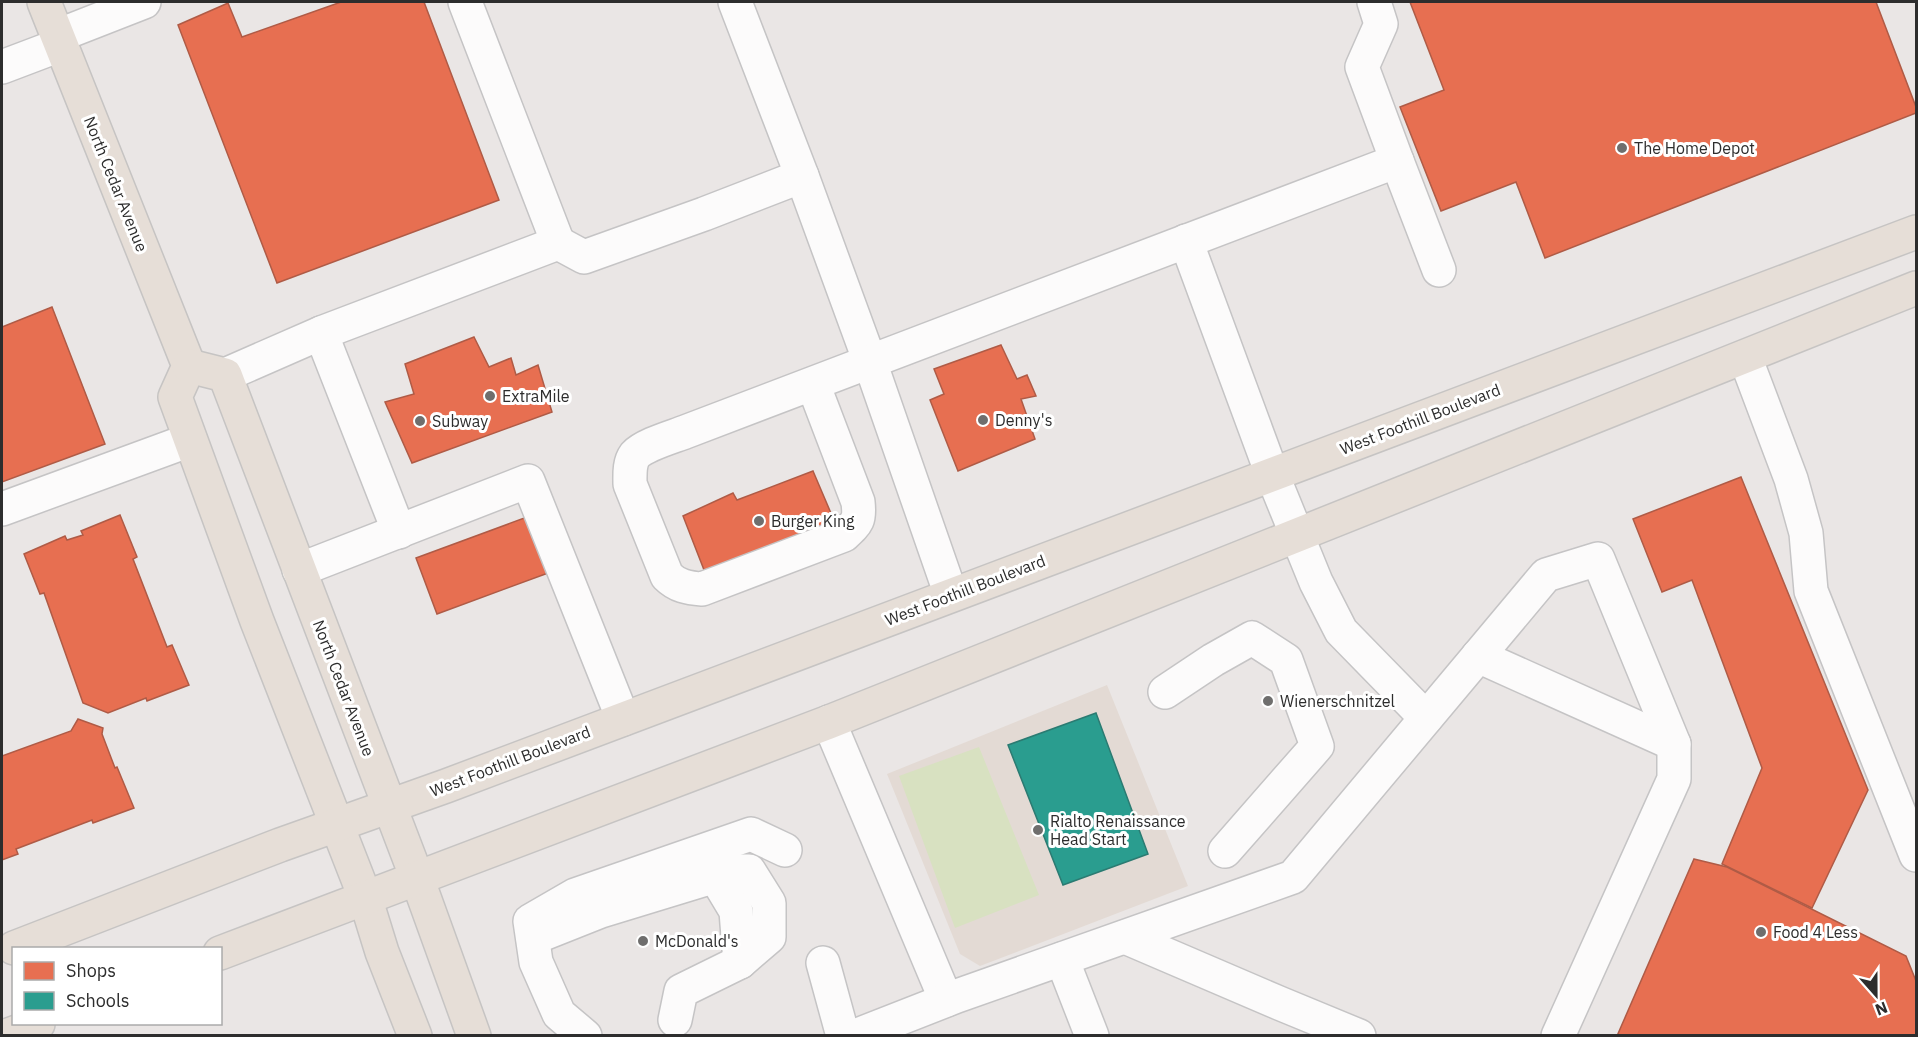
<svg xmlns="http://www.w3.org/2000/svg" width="1918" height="1037" viewBox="0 0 1918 1037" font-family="'IBM Plex Sans',sans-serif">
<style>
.education{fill:#e3dad4}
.green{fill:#d8e1c1}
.shops{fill:#e76f51;stroke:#af5b46;stroke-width:1.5}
.schools{fill:#2a9d8f;stroke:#2b7b72;stroke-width:1.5}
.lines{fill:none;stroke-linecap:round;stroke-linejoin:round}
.minor-casing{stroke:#c5c4c5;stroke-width:36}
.major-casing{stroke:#c6c4c3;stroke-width:36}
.minor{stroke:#fcfbfb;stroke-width:33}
.major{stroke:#e6ded7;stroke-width:33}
.poi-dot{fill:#6f6e6d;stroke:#fff;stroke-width:2}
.labels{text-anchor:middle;stroke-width:6;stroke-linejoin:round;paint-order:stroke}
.poi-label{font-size:16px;fill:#2d2d2d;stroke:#fff;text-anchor:start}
.street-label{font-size:16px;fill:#2d2d2d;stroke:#fff}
</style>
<rect width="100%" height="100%" fill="#eae6e5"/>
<path class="education" d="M1107,685l81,201 -208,80 -20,-12 -73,-180z"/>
<path class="green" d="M979,747l60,148 -84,33 -56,-152z"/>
<g class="shops">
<path d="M341,2h83l75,198 -222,83 -99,-258 50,-22 14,34z"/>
<path d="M1410,2h466l40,105v6l-371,145 -29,-76 -75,29 -41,-104 44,-17z"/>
<path d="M52,307l53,137 -103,38v-155z"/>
<path d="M474,337l15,30 22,-9 5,17 22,-10 14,47 -140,51 -27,-61 29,-8 -9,-30z"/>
<path d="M1001,345l16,34 10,-4 9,21 -15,3 14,40 -77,32 -28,-71 14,-6 -10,-25z"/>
<path d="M813,471l23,54 -130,50 -23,-59 50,-23 4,7z"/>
<path d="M1741,477l127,313 -56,118 -90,-44 40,-96 -70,-188 -30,12 -29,-73z"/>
<path d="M538,513l21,56 -122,45 -21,-56z"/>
<path d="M120,515l17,42 -4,2 34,88 5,-2 17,40 -42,16 -1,-3 -38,15 -25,-10 -39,-110 -4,1 -16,-40 41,-18 2,4 16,-5 -2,-4z"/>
<path d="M78,719l25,9 -1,6 13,34 2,-1 17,41 -41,15 -1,-3 -76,29 2,5 -16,6v-104l69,-25z"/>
<path d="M1694,859l33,8 179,89 10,25v55h-299z"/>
</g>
<path class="schools" d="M1096,713l52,141 -85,31 -55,-140z"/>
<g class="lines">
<g class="minor-casing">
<g id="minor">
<path d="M735,2l67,174 68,186 81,233"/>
<path d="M57,36l87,-34"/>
<path d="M2,67l58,-22"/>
<path d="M1397,161l42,109"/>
<path d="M1186,241l86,233 44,108 25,49 85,87"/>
<path d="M558,243l26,14 120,-43 98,-38"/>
<path d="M321,333l78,199"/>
<path d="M1745,357l46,122 15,54 5,58 105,264"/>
<path d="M225,375l96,-42 237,-90 -93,-241"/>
<path d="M813,384l45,118c2,18 0,20 -14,33l-142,54c-14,-1 -25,-3 -35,-13l-37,-92c0,-9 -1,-21 5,-29 9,-10 37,-18 50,-23l712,-271 -35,-94 19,-43 -7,-22"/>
<path d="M2,509l188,-69"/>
<path d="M299,570l229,-89 95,238"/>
<path d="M1478,656l196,88"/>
<path d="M1165,692l48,-32 39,-22 34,22 31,86 -92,105"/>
<path d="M829,722l117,278"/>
<path d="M715,876l21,35 4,51"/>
<path d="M1125,937l154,66 80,33"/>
<path d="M533,938l68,-27 131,-40h17l20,32v34l-29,25 -59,29 -6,29"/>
<path d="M1062,959l30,77"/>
<path d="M823,963l20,73"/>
<path d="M585,1036l-26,-22 -23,-52 -6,-41 45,-26 176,-61 34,16"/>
<path d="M855,1036l102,-40 336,-119 253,-302 52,-16 76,185v35l-116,257"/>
</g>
</g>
<g class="major-casing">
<g id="major">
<path d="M44,2l145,364 -14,31 82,224 108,276 17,55 33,84"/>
<path d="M189,366l36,9 192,503 57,158"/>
<path d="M14,948l266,-103 166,-59 1470,-554"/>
<path d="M220,953l609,-231 1087,-434"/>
<path d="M6,1036l32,-12"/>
</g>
</g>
<use href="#minor" class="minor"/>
<use href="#major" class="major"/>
</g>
<g class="poi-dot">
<circle cx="1622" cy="148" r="6"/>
<circle cx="490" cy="396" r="6"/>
<circle cx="983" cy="420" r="6"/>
<circle cx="420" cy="421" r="6"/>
<circle cx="759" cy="521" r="6"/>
<circle cx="1268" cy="701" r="6"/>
<circle cx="1038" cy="830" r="6"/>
<circle cx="1761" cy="932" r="6"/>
<circle cx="643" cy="941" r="6"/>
</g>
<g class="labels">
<g class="poi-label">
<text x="1634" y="154">The Home Depot</text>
<text x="502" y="402">ExtraMile</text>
<text x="995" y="426">Denny's</text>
<text x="432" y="427">Subway</text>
<text x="771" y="527">Burger King</text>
<text x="1280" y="707">Wienerschnitzel</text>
<text x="1050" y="827">Rialto Renaissance<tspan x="1050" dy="18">Head Start</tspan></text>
<text x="1773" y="938">Food 4 Less</text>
<text x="655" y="947">McDonald's</text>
</g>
<g class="street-label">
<text transform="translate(116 184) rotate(68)" y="6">North Cedar Avenue</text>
<text transform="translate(1420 419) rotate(-21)" y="6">West Foothill Boulevard</text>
<text transform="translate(965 590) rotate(-21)" y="6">West Foothill Boulevard</text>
<text transform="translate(344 688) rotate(69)" y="6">North Cedar Avenue</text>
<text transform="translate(510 761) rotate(-21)" y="6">West Foothill Boulevard</text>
</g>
</g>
<rect width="1918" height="1037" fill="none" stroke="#2d2d2d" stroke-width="6"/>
<rect x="12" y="947" width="210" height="78" fill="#ffffff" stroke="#ababab" stroke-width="1.5"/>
<rect x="24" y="962" width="30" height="18" fill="#e76f51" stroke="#ababab" stroke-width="1.5"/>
<text x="66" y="977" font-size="18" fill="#2d2d2d">Shops</text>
<rect x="24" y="992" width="30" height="18" fill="#2a9d8f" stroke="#ababab" stroke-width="1.5"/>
<text x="66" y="1007" font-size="18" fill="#2d2d2d">Schools</text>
<g transform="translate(1876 995) rotate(159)" stroke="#ffffff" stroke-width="4.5" paint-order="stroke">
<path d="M0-4.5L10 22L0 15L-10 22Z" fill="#2d2d2d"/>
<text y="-9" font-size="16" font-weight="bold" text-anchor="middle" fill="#2d2d2d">N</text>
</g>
</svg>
